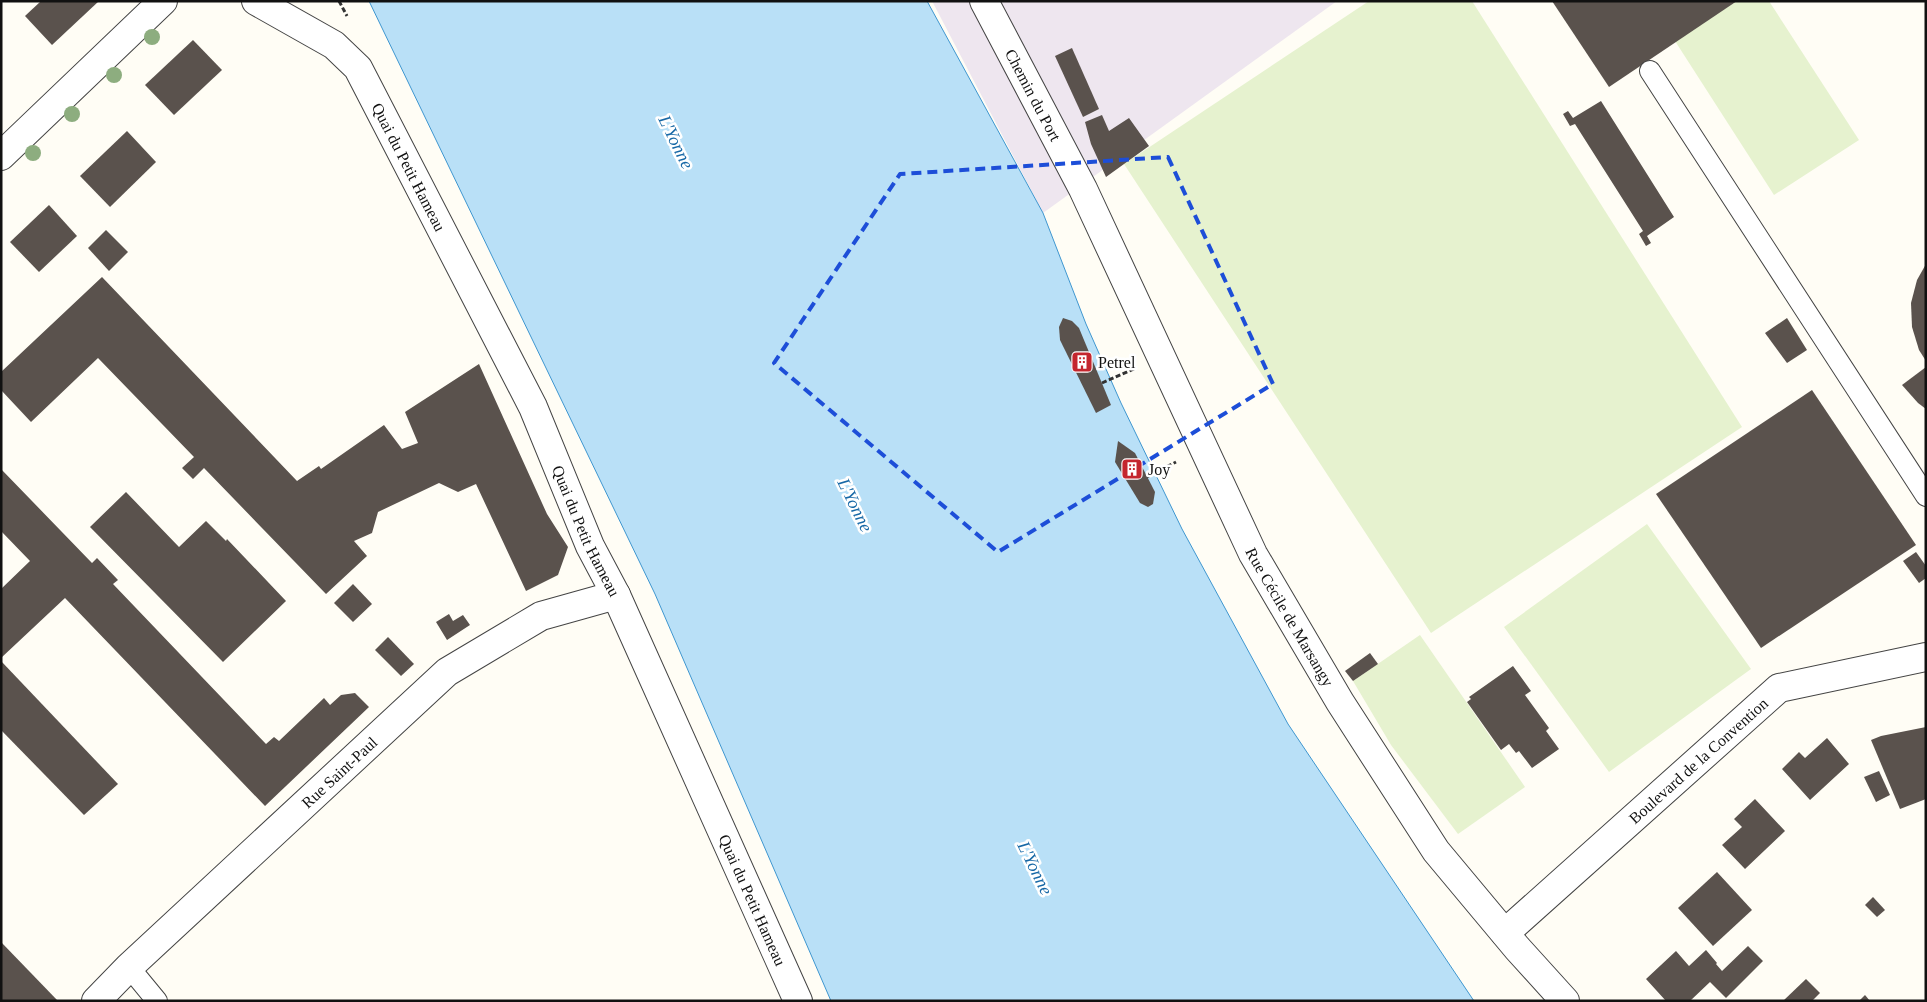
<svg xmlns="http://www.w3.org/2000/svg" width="1927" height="1002" viewBox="0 0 1927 1002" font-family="Georgia,serif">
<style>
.industrial{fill:#eee6ef}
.pitch{fill:#e6f2cf}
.water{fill:#b9e0f7;stroke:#3f96cf}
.building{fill:#5a524d}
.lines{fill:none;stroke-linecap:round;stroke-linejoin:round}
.service-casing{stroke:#444;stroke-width:22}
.minor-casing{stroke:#444;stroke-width:30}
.path{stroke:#333;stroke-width:3;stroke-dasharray:5 2.5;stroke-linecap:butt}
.service{stroke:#fff;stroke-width:20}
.minor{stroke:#fff;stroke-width:28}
.tree{fill:#8dad7f}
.marked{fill:none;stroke:#1d4ed8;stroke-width:4;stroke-dasharray:10 6;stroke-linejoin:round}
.labels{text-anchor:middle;stroke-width:5;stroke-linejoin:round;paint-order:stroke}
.street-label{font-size:16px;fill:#111;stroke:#fff}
.poi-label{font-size:16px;fill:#111;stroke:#fff;text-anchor:start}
.water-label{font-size:18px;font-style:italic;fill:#1768a6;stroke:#fff}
</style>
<rect width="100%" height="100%" fill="#fffdf5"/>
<path class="industrial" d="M932,1h405l-294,212z"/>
<g class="pitch">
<path d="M1369,1h103l270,426 -311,206 -307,-469z"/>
<path d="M1737,1h32l90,139 -85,55 -99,-154z"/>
<path d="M1647,524l104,145 -142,103 -105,-145z"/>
<path d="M1420,635l105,152 -67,47 -67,-89 -38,-64z"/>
</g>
<path class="water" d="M369,1h558l116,212 43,111 35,79 61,126 106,195 186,277h-643l-176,-407z"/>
<g class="building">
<path d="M41,1h58l-47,44 -27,-29z"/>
<path d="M1552,1h185l-128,86z"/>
<path d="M193,40l29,30 -48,45 -29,-30z"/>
<path d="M1072,48l27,61 -16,8 -28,-61z"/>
<path d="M1601,101l73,116 -27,19 4,7 -5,3 -7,-12 4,-3 -68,-107 -5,2 -7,-12 5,-3 5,7z"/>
<path d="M1102,115l7,16 20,-13 20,28 -43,31 -15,-33 -6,-22z"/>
<path d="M127,131l29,31 -46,45 -30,-31z"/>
<path d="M49,205l28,31 -38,36 -29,-30z"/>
<path d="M106,230l22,22 -19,19 -21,-23z"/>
<path d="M1926,264v97l-7,-11 -7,-23 -1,-24 6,-23z"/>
<path d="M102,277l195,204 22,-15 2,3 63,-44 18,24 16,-6 -13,-31 74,-48 68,150 21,33 -10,28 -32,16 -50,-107 -18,8 -19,-9 -61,29 -6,21 -18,8 13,15 -41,38 -122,-126 -11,11 -11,-11 12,-11 -96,-99 -67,64 -30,-32v-18z"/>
<path d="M1063,318l9,3 7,7 32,77 -15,8 -36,-73 -1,-13z"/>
<path d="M1787,318l20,32 -20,13 -22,-30z"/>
<path d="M1926,367v42l-8,-6 -16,-18z"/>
<path d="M1812,390l104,155 -155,103 -105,-154z"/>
<path d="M1118,441l17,12 20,39 -2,12 -5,3 -8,-4 -25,-41z"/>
<path d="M1,469l91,94 5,-5 21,22 -5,4 153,160 8,-7 5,4 45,-43 6,7 11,-10 14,-2 14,14 -104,99 -200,-208 -64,60v-69l29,-28 -29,-30z"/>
<path d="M126,492l53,55 27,-26 20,20 1,-2 59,62 -63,61 -133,-135z"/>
<path d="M1916,552l10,14v12l-7,5 -16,-22z"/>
<path d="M353,584l19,20 -19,18 -19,-19z"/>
<path d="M449,614l4,7 10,-6 7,10 -23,15 -11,-18z"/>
<path d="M388,637l26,27 -13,12 -26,-26z"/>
<path d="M1370,653l8,11 -25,17 -8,-10z"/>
<path d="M1,661l117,123 -34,31 -83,-85z"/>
<path d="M1513,666l18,25 -6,4 24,33 -3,3 13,18 -27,19 -13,-17 -3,2 -7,-9 -8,6 -34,-48 4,-3 -2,-2z"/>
<path d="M1926,727v72l-26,10 -29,-69 10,-4z"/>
<path d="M1827,738l22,26 -39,36 -28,-31 17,-17 6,6z"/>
<path d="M1879,771l11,24 -14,7 -12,-25z"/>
<path d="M1755,799l30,32 -40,38 -23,-24 20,-18 -8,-8z"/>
<path d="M1717,872l35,38 -39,36 -35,-38z"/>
<path d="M1873,897l12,13 -8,7 -12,-12z"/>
<path d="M1,942l57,59h-57z"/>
<path d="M1748,946l15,15 -37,37 -16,-16 -20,19h-24l-20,-22 30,-28 13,15 17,-16 11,13 -1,1 6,7z"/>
<path d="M1806,979l14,14 -8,8h-29z"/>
<path d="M1865,995l5,6h-11z"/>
</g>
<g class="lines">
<g class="service-casing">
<g id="service">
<path d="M1650,71l276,425"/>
<path d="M129,967l28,34"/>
</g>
</g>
<g class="minor-casing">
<g id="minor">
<path id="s1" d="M256,1l78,44 24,23 175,339 57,139 26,49 182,406"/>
<path id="s2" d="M984,1l99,188 170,365 87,148 96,149 81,97 48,53"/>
<path d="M1,156l162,-155"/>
<path id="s3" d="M1505,933l274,-245 147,-31"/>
<path id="s4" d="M96,1001l33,-34 318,-295 94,-56 75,-21"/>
</g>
</g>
<g class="path">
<path d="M339,1l8,15"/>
<path d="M1102,383l32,-14"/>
<path d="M1147,477l29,-15"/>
</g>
<use href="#service" class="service"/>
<use href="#minor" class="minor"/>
</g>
<g class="tree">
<circle cx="152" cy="37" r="8"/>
<circle cx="114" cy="75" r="8"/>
<circle cx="72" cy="114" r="8"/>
<circle cx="33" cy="153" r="8"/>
</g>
<path class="marked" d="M1168,157l105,227 -275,168 -224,-189 126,-189z"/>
<defs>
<g id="building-square" transform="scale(1.125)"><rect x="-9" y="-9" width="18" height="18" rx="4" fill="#c4262e" stroke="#fff"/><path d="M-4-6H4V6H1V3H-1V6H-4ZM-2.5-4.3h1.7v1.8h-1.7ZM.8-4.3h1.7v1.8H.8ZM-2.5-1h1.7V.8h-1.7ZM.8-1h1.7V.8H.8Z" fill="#fff"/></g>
</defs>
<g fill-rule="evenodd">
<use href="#building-square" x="1082" y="362"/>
<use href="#building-square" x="1132" y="469"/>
</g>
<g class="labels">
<g class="street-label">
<text dy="6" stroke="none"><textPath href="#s2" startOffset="106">Chemin du Port</textPath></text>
<text dy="6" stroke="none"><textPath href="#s1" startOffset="234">Quai du Petit Hameau</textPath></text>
<text dy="6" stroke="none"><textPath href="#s1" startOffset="639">Quai du Petit Hameau</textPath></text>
<text dy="6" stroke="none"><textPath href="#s2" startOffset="688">Rue Cécile de Marsangy</textPath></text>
<text dy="6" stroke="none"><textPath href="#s3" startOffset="259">Boulevard de la Convention</textPath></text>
<text dy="6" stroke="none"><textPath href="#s4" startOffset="334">Rue Saint-Paul</textPath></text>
<text dy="6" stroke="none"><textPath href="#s1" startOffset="1044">Quai du Petit Hameau</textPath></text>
</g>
<g class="poi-label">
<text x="1098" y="368">Petrel</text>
<text x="1148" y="475">Joy</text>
</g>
<g class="water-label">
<text transform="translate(676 142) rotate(64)" y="6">L'Yonne</text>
<text transform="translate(855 505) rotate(64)" y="6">L'Yonne</text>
<text transform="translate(1035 868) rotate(64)" y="6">L'Yonne</text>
</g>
</g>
<rect width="1927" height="1002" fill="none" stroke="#111111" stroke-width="5"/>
</svg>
